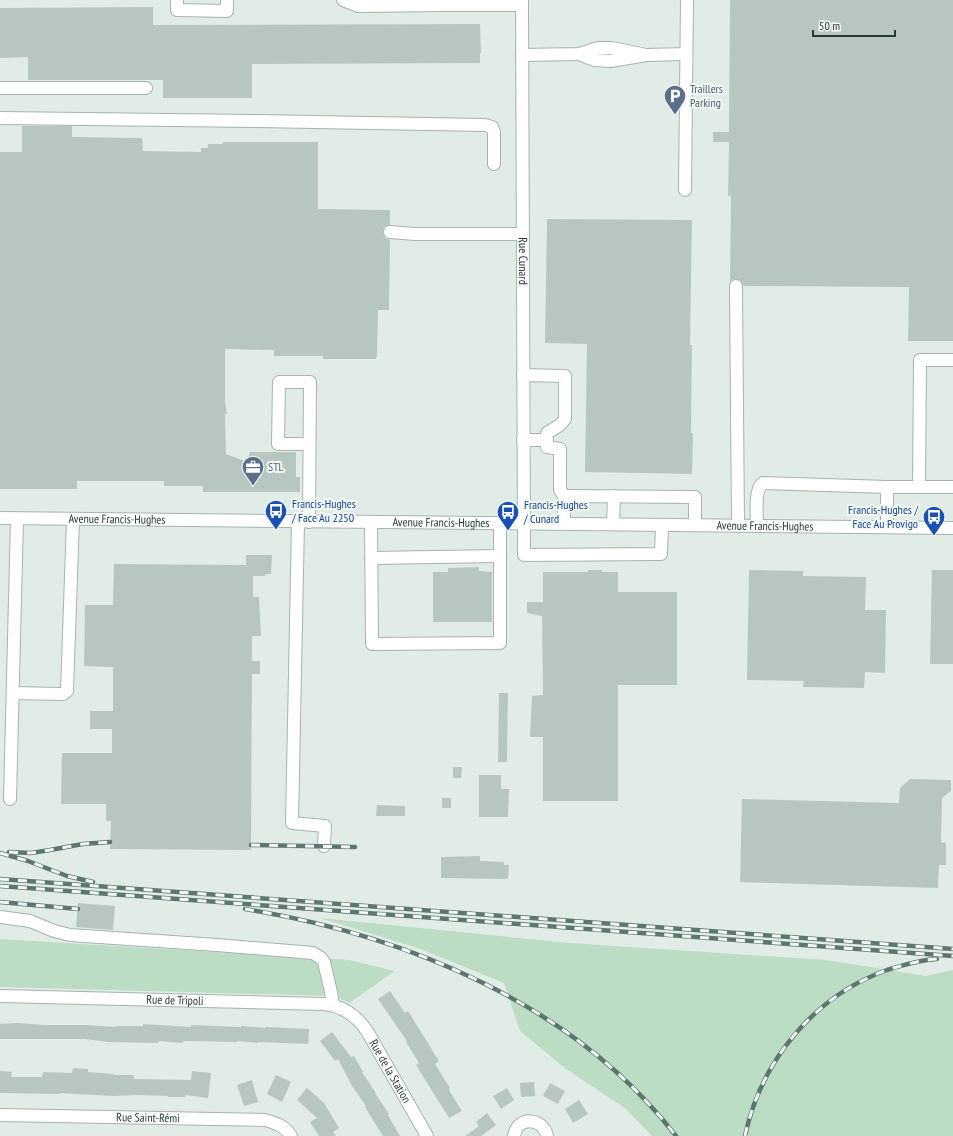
<svg xmlns="http://www.w3.org/2000/svg" width="953" height="1136" viewBox="0 0 953 1136" font-family="'PT Sans Narrow',sans-serif">
<style>
.green{fill:#bcdcc4}
.building{fill:#b8c6c0}
.lines{fill:none;stroke-linecap:round;stroke-linejoin:round}
.minor-casing{stroke:#a5b4ae;stroke-width:14}
.minor{stroke:#fff;stroke-width:12}
.rail-casing{stroke:#5d7770;stroke-width:4.5}
.rail{stroke:#f2f8f5;stroke-width:3;stroke-dasharray:9;stroke-linecap:butt}
.labels{text-anchor:middle;stroke-width:4;stroke-linejoin:round;paint-order:stroke}
.service-label{font-size:12px;fill:#4e5e75;stroke:#f2f8f5;text-anchor:start}
.street-label{font-size:12px;fill:#233c35;stroke:#f2f8f5}
.transit-label{font-size:12px;fill:#164399;stroke:#f2f8f5;text-anchor:start}
</style>
<rect width="100%" height="100%" fill="#e2ece7"/>
<g class="green">
<path d="M320,918l249,25 257,17 100,16 27,-6v166h-301l-26,-27 -60,-40 -46,-38 -16,-48 -86,-35z"/>
<path d="M0,939l349,21 46,11 -46,32 -14,-7 -335,-9z"/>
</g>
<g class="building">
<path d="M730,0h223v341h-45l1,-54 -166,-1 -1,-4 -6,-3h-3l-3,3 1,-86h-3l1,-54h-16v-10h16z"/>
<path d="M153,7v18l327,-1 1,29h-1v10l-228,1v34h-89v-18h-135v-23l-28,1v-50z"/>
<path d="M22,126h50v11l70,1 1,13 58,1v-4h7v-4h15v-2h95v67l72,1v15l-6,2 -1,5 2,6 5,2 -1,70h-11l-1,47h-1v2h-53v-3h-49v-6l-49,-1v54l2,11h-2l1,40 21,8 3,-10h46v25h4v15h-97v-6h-39v-5h-87v8h-77v-337h22z"/>
<path d="M547,219l145,1 -2,125h2l-1,88h2l-1,41 -107,-2 2,-128 -42,-1z"/>
<path d="M246,555h26l-1,19h-6v2h-12v21h6l2,39h-9v25h8v13h-8l-1,176 -141,-1 1,-28h-5v-17h-45l1,-51h50v-24h-22v-18h23v-44l-29,-1 1,-61h28l1,-41 132,1z"/>
<path d="M479,567v4l13,1v50h-59v-50h15v-4z"/>
<path d="M588,570h14v2h16v20h59v93h-59v116h-75v-64h-13l2,-41 11,-1 -1,-79 -15,-3v-11h16v-30h45z"/>
<path d="M749,570l54,1v5l63,1 -1,33h21l-1,63 -20,-1 -1,16 -61,-1 1,-6 -57,-1z"/>
<path d="M932,570h21v94h-23z"/>
<path d="M499,693h9l-1,69h-9z"/>
<path d="M453,767h9l-1,11h-8z"/>
<path d="M479,775h22v14h8l-1,28h-29z"/>
<path d="M910,779l41,1v11l-9,7 -1,44 5,1v22h-7l-1,23 -198,-6 2,-83 157,4 1,-15z"/>
<rect x="442" y="798" width="9" height="10"/>
<path d="M377,805l28,1v10h-29z"/>
<path d="M480,856v5l24,1v3h5l-1,14 -67,-1v-21z"/>
<path d="M78,903l37,3 -2,24 -37,-3z"/>
<path d="M390,991l15,22 3,-2 31,50 -4,3 15,24 -1,1 1,3 12,19 -13,7 -33,-53 3,-2 -13,-21 1,-1 -29,-42z"/>
<path d="M17,1023l27,2h42l30,2v-1h27v-2l48,3v-2l50,2v-1l24,2 1,-1 43,2 -1,15 -50,-2v1l-21,-2v1l-54,-1v2l-25,-2v2l-50,-1 -23,-3h-85v-15z"/>
<path d="M332,1032l19,25 3,-1 9,16h-1l14,21h-1l14,21 -1,1 12,21h-17l-18,-29 1,-1 -14,-20 -14,-27 -3,2 -15,-20z"/>
<path d="M73,1068l15,1v3l26,2 -1,1h21v4l57,1 1,-9 19,2 -3,25 -23,-3v2h-17v-1l-29,-1 -27,1 -52,-3v1l-60,-1v-22l12,1 -1,5h31l1,-5 29,1z"/>
<path d="M276,1075l15,7 -9,20 -15,-8z"/>
<path d="M252,1080l6,22 -14,4 -7,-21z"/>
<path d="M534,1082l1,14 -14,1 -1,-14z"/>
<path d="M550,1083l15,8 -7,13 -15,-8z"/>
<path d="M307,1088l17,15 15,25 -6,4 3,4h-17l-9,-14 7,-4 -20,-18z"/>
<path d="M507,1088l7,12 -13,9 -8,-13z"/>
<path d="M579,1100l9,14 -15,9 -8,-14z"/>
<path d="M487,1113l9,12 -15,11h-16l14,-10 -3,-4z"/>
</g>
<g class="lines">
<g class="minor-casing">
<g id="minor">
<path d="M177,0v10l50,1v-11"/>
<path d="M343,0l15,6 88,-1"/>
<path d="M446,0v5h76"/>
<path id="s1" d="M522,0l2,555 137,-1 1,-29"/>
<path d="M579,54l15,6 17,1 35,-6 40,-1"/>
<path d="M522,55l57,-1 19,-6h14l34,7"/>
<path d="M0,88h146"/>
<path d="M0,118l257,3 228,4 7,2 2,5v32"/>
<path d="M685,190l2,-190"/>
<path d="M390,232l25,2h108"/>
<path d="M736,286l2,240"/>
<path d="M523,375l42,1v43l-5,6 -13,8v7"/>
<path d="M523,440h24v7l13,2v41l4,6"/>
<path d="M919,487l1,-127h33"/>
<path id="s2" d="M0,518l953,10"/>
<path d="M298,522l-6,301 33,3 -1,20"/>
<path d="M309,522l1,-140h-31l-1,62h31"/>
<path d="M371,522l1,122 128,-1v-120"/>
<path d="M564,524v-28l131,1v28"/>
<path d="M613,524l1,-28"/>
<path d="M757,526c0,-11 -3,-37 6,-43l124,4"/>
<path d="M887,527v-40h66"/>
<path d="M371,558l129,-2"/>
<path d="M13,693l50,1 4,-3 6,-172"/>
<path d="M10,799l7,-280"/>
<path d="M0,917l30,4 24,10 16,4 147,10 96,8 8,5 3,4 7,30 2,13"/>
<path id="s3" d="M0,996l324,8c19,2 32,11 43,27l60,105"/>
<path id="s4" d="M0,1115l265,5c11,3 20,6 26,16"/>
<path d="M514,1136c3,-20 29,-19 33,0"/>
</g>
</g>
<use href="#minor" class="minor"/>
<g class="rail-casing">
<g id="rail">
<path d="M251,845l104,2"/>
<path d="M9,852l22,1 19,-3 33,-6 27,-2"/>
<path d="M0,853l28,8 39,15 26,6"/>
<path d="M0,879l953,70"/>
<path d="M0,886l953,70"/>
<path d="M0,902l78,7"/>
<path d="M245,909c161,26 329,95 431,227"/>
<path d="M745,1136c16,-75 69,-140 142,-166 16,-5 33,-10 50,-11"/>
</g>
</g>
<use href="#rail" class="rail"/>
</g>
<defs>
<g id="parking-pin" transform="scale(1.15)"><path d="M0 17L-7.5 6A9.5 9.5 0 1 1 7.5 6Z" fill="#5c6f8a" stroke="#f2f8f5"/><path d="M-3.5-5.5H1a3.5 3.5 0 0 1 0 7H-1V5.5H-3.5ZM-1-3.4V-.6H.8a1.4 1.4 0 0 0 0-2.8Z" fill="#fff"/></g>
<g id="office-pin" transform="scale(1.15)"><path d="M0 17L-7.5 6A9.5 9.5 0 1 1 7.5 6Z" fill="#5c6f8a" stroke="#f2f8f5"/><path d="M-6-3h4V-5.5h4V-3h4V5H-6ZM-1-4.5V-3h2v-1.5ZM-6 0V1H6V0Z" fill="#fff"/></g>
<g id="bus-pin" transform="scale(1.15)"><path d="M0 17L-7.5 6A9.5 9.5 0 1 1 7.5 6Z" fill="#1a4fb4" stroke="#f2f8f5"/><path d="M-5-6H5V4H4V6H2V4H-2V6H-4V4H-5ZM-3.5-4V0h7V-4ZM-3.5 1.2v1.5H-2V1.2ZM2 1.2v1.5H3.5V1.2Z" fill="#fff"/></g>
</defs>
<g fill-rule="evenodd">
<use href="#parking-pin" x="675" y="96"/>
<use href="#office-pin" x="253" y="467"/>
<use href="#bus-pin" x="276" y="511"/>
<use href="#bus-pin" x="508" y="512"/>
<use href="#bus-pin" x="934" y="517"/>
</g>
<g class="labels">
<g class="service-label">
<text x="690" y="93">Traillers<tspan x="690" dy="14">Parking</tspan></text>
<text x="268" y="471">STL</text>
</g>
<g class="street-label">
<text dy="4" stroke="none"><textPath href="#s1" startOffset="261">Rue Cunard</textPath></text>
<text dy="4" stroke="none"><textPath href="#s2" startOffset="117">Avenue Francis-Hughes</textPath></text>
<text dy="4" stroke="none"><textPath href="#s2" startOffset="441">Avenue Francis-Hughes</textPath></text>
<text dy="4" stroke="none"><textPath href="#s2" startOffset="765">Avenue Francis-Hughes</textPath></text>
<text dy="4" stroke="none"><textPath href="#s3" startOffset="175">Rue de Tripoli</textPath></text>
<text dy="4" stroke="none"><textPath href="#s3" startOffset="423">Rue de la Station</textPath></text>
<text dy="4" stroke="none"><textPath href="#s4" startOffset="148">Rue Saint-Rémi</textPath></text>
</g>
<g class="transit-label">
<text x="292" y="508">Francis-Hughes<tspan x="292" dy="14">/ Face Au 2250</tspan></text>
<text x="524" y="509">Francis-Hughes<tspan x="524" dy="14">/ Cunard</tspan></text>
<text x="918" y="514" text-anchor="end">Francis-Hughes /<tspan x="918" dy="14">Face Au Provigo</tspan></text>
</g>
</g>
<path d="M813 30v6h82v-6" fill="none" stroke="#233c35" stroke-width="2"/>
<text x="819" y="30" font-size="12" fill="#233c35" stroke="#f2f8f5" stroke-width="3" paint-order="stroke">50 m</text>
</svg>
